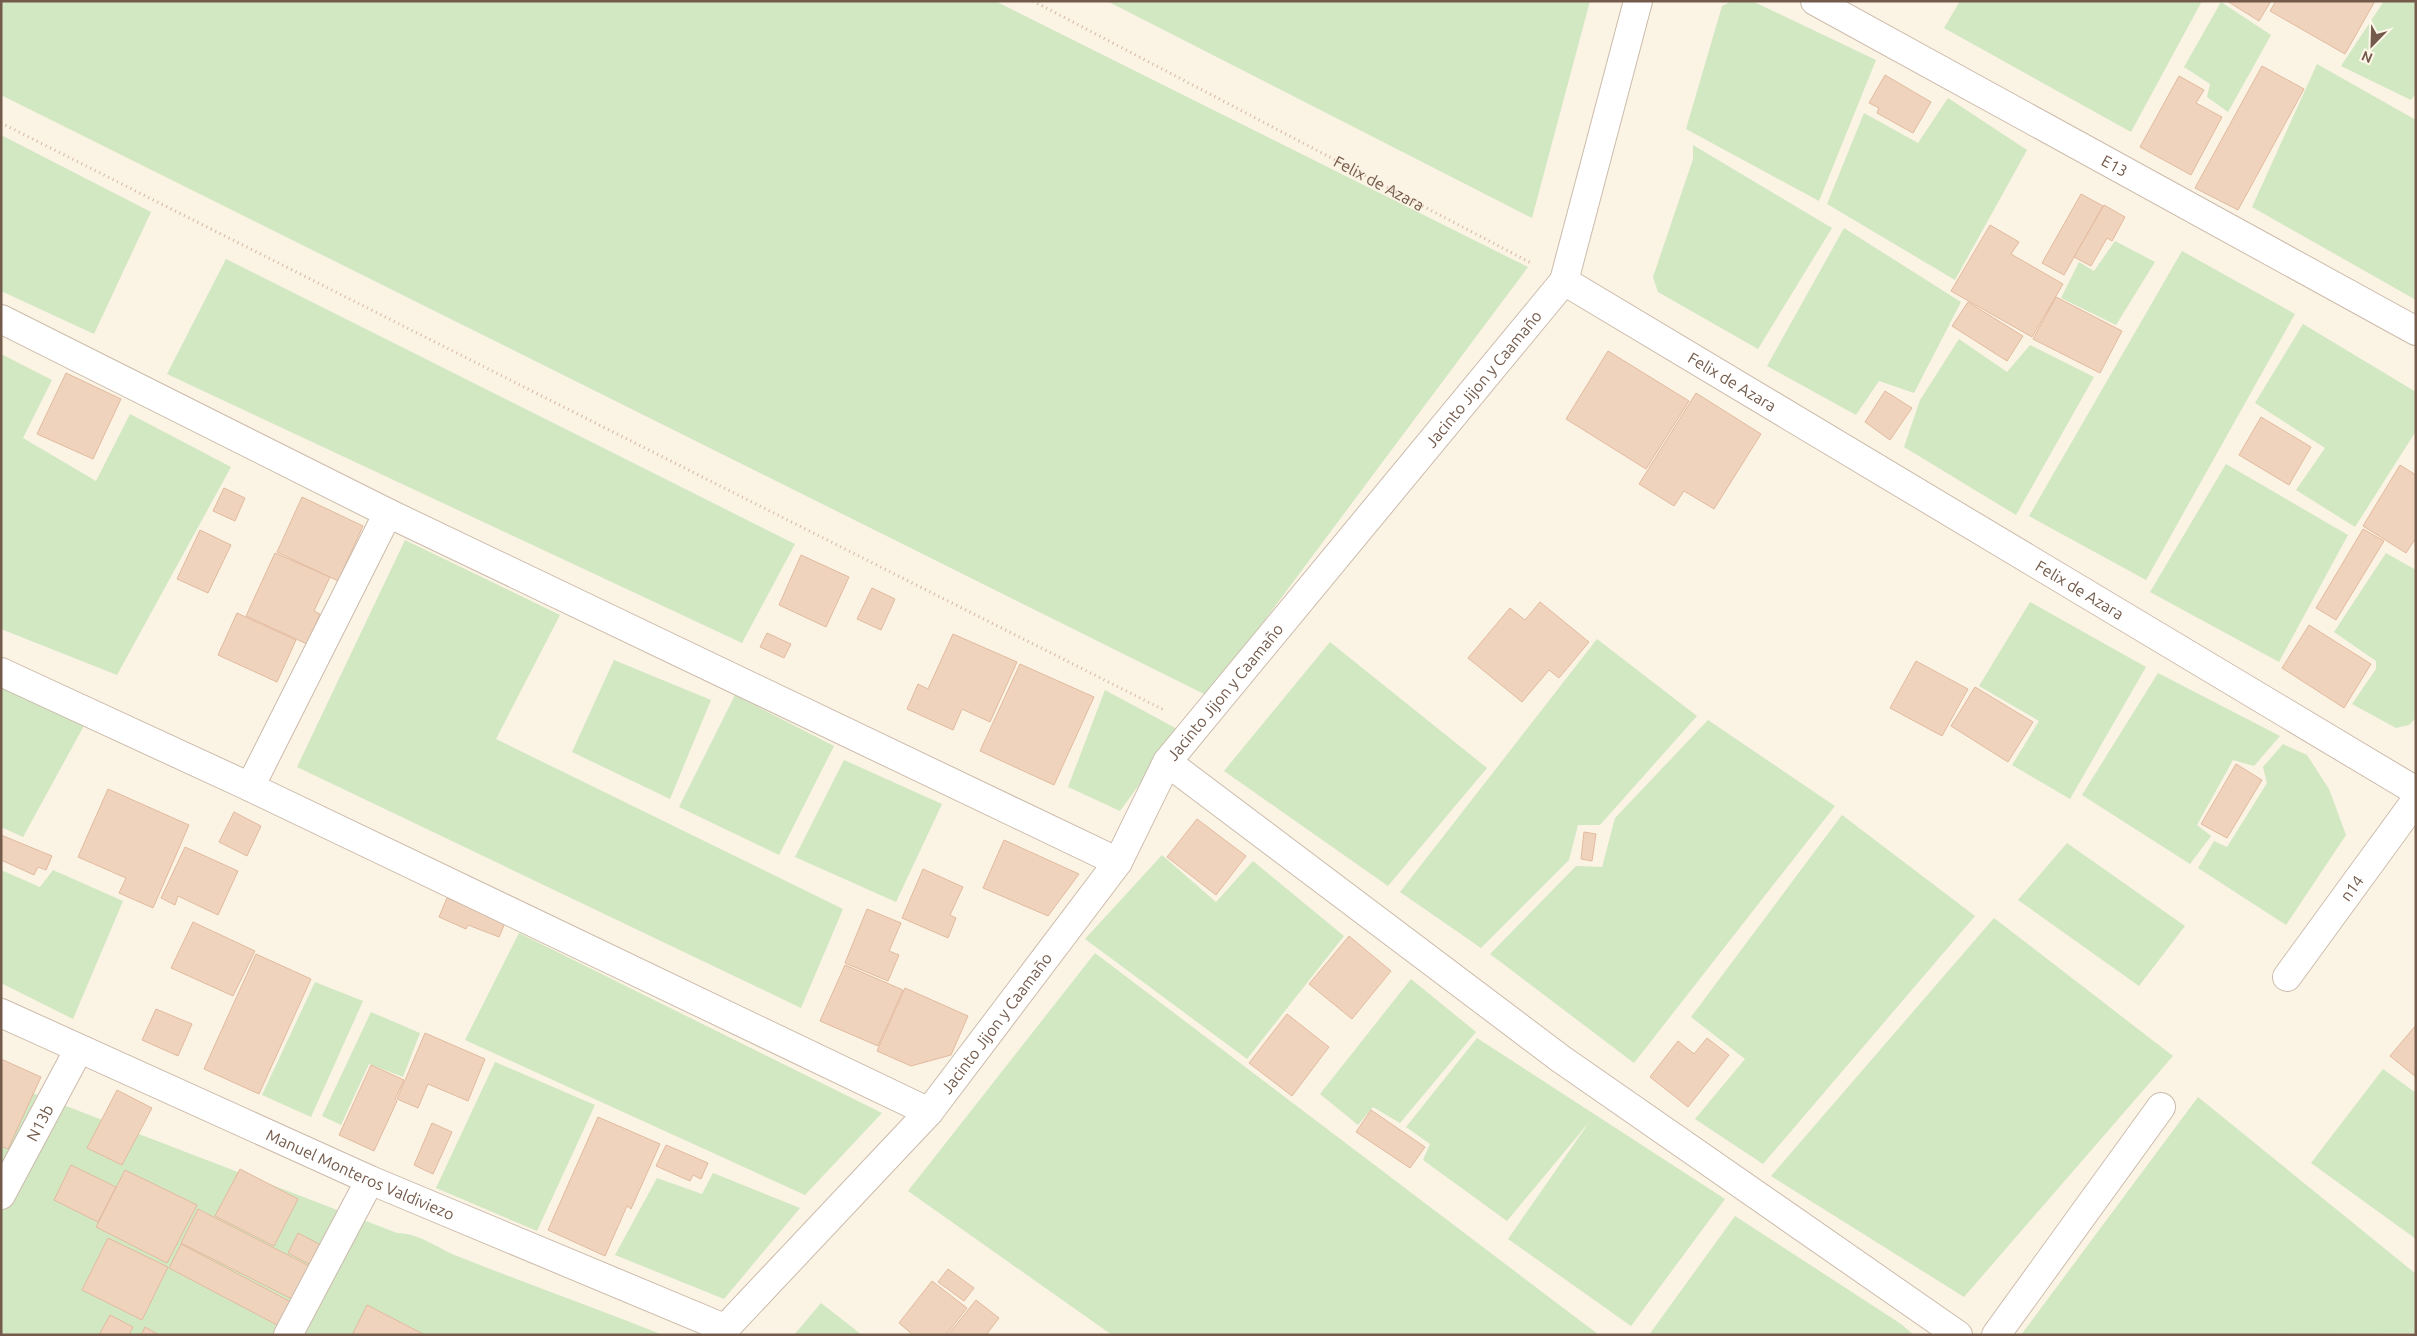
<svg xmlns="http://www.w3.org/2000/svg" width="2417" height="1336" viewBox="0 0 2417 1336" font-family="Ubuntu,sans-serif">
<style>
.green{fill:#d1e8c3}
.building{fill:#f0d3bd;stroke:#e2ba9e}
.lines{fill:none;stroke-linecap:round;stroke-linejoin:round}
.minor-casing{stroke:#ccbbab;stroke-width:30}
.path{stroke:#d4b6a0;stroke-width:3;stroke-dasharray:1 4;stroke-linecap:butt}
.minor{stroke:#fff;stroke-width:28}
.labels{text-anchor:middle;stroke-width:4;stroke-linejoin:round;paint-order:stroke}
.street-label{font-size:16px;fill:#735a4b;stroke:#fef7ea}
</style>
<rect width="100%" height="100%" fill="#fbf3e4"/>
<g class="green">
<path d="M1,1h994l533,266 -320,429 -1207,-601z"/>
<path d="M1107,1h483l-58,217z"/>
<path d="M1732,1h20l124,59 -57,141 -133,-72 36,-123z"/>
<path d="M1960,1h242l-71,131 -187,-104z"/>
<path d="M2384,1h32v92l-5,7 -70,-34z"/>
<path d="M2221,2l50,33 -43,77 -21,-15 3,-13 -26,-17z"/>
<path d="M2317,64l99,56v180l-164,-93z"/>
<path d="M1948,98l79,52 -72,130 -128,-76 37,-91 54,30z"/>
<path d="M1,135l150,77 -57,122 -93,-43z"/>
<path d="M1693,145l139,83 -74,121 -100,-57 -5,-15 40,-118z"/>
<path d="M1844,228l117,74 -47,91 -35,-12 -23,34 -89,-49z"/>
<path d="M2115,241l40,21 -39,63 -55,-27 18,-36 15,9z"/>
<path d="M2182,251l113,63 -149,266 -117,-64z"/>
<path d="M226,259l569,285 -53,99 -575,-269z"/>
<path d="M2303,324l113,68v39l-61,96 -59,-37 29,-42 -70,-45z"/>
<path d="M1959,339l48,33 23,-27 64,32 -78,138 -112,-68 16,-47z"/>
<path d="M1,354l51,26 -29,58 73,43 34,-67 101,53 -114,208 -116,-46z"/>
<path d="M2226,464l122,71 -69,127 -129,-70z"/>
<path d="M405,540l155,75 -64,124 347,170 -42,99 -504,-241z"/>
<path d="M2386,553l30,17v148l-7,7 -13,3 -44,-24 24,-35v-8l-42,-29z"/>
<path d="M2030,602l116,65 -76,132 -58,-34 27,-44 -60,-35z"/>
<path d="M1597,639l100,77 -97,109h-22l-9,35 -88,88 -81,-56z"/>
<path d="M1330,642l157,126 -99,118 -164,-115z"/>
<path d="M614,660l97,40 -41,99 -98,-47z"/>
<path d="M2158,673l122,63 -26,30 -21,-6 -36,65 14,11 -21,28 -108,-69z"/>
<path d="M1,685l85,37 -63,115 -22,-10z"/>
<path d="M1105,690l74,40 -59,81 -52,-24z"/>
<path d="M735,695l99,51 -55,109 -100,-48z"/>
<path d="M1708,720l127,86 -201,257 -144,-109 86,-88 26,1 13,-49z"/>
<path d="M2283,744l24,11 22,34 17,46 -60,90 -88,-57 16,-27 13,6 40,-64 -4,-16z"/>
<path d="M844,760l98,44 -46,98 -101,-45z"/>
<path d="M1842,815l133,101 -212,248 -68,-45 50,-60 -54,-42z"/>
<path d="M2067,843l118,83 -46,60 -121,-86z"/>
<path d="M1162,855l54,47 37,-41 91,75 -97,123 -162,-120z"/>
<path d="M1,870l39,17 13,-17 70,31 -50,118 -72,-36z"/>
<path d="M1994,918l179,138 -209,241 -193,-121z"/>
<path d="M519,933l363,180 -77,82 -340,-155z"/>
<path d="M1095,953l504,382h-487l-204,-144z"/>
<path d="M1411,979l65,53 -76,91 -27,-16 -15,18 -38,-31z"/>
<path d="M315,982l48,19 -52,116 -49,-22z"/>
<path d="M371,1012l49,21 -17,44 -34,-13 -28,61 -19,-9z"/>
<path d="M1477,1038l248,161 -94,127 -123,-87 82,-118 -83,100 -84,-61 7,-16 -24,-17z"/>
<path d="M495,1062l100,43 -58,126 -101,-43z"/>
<path d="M2383,1069l33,24v146l-105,-76z"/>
<path d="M1,1081l396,152c22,0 40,15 60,23 68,27 137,52 206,79h-662z"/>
<path d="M2198,1097l218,177v59l-395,2z"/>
<path d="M713,1173l87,35 -76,91 -109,-44 42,-77 45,16z"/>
<path d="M1735,1216l166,108 13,11h-265z"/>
<path d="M821,1303l41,32h-68z"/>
</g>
<g class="building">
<path d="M2227,1h44l-12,20z"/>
<path d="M2276,1h99l-30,53 -75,-43z"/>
<path d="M2262,66l42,23 -66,121 -43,-22z"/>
<path d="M1885,75l46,27 -18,31 -36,-20 2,-5 -10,-5z"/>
<path d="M2179,76l25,14 -8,13 26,14 -31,58 -51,-28z"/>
<path d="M2081,194l22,12 -39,69 -22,-12z"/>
<path d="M2104,205l21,12 -13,24 -5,-3 -16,28 -17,-9z"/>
<path d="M1990,225l29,17 -8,12 52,30 -31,53 -81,-46z"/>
<path d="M2056,297l66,34 -22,42 -67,-34z"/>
<path d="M1968,302l55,34 -16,25 -55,-35z"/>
<path d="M1608,351l81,50 -43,68 -80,-50z"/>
<path d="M66,373l55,26 -28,60 -56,-25z"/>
<path d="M1885,391l27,17 -22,32 -25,-18z"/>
<path d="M1696,393l65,41 -47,75 -30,-18 -10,15 -35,-22z"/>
<path d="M2261,417l50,30 -22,38 -50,-30z"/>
<path d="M2400,465l16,10v63l-10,15 -43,-27z"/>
<path d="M224,488l21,10 -10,23 -22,-10z"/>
<path d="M302,497l61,29 -25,55 -61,-29z"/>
<path d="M2363,529l21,12 -48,79 -20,-12z"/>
<path d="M200,530l31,15 -23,48 -31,-14z"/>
<path d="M275,553l55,24 -16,34 6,3 -13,30 -61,-28z"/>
<path d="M801,555l48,22 -23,50 -47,-22z"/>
<path d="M872,588l23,11 -14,31 -24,-11z"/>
<path d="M1540,602l49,40 -30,36 -10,-8 -27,32 -54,-44 42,-50 15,12z"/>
<path d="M237,613l59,27 -19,42 -59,-27z"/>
<path d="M2309,625l62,39 -27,44 -62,-40z"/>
<path d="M767,633l24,11 -7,14 -24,-11z"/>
<path d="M953,634l64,28 -27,60 -28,-13 -9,21 -46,-21 11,-25 10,5z"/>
<path d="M1916,661l52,28 -26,47 -52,-28z"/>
<path d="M1020,664l74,33 -40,88 -74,-34z"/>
<path d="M1975,687l58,35 -25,40 -57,-36z"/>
<path d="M2236,764l26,16 -35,58 -26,-14z"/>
<path d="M108,789l81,36 -36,83 -34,-15 7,-15 -48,-21z"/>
<path d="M234,812l27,14 -14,30 -28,-14z"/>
<path d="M1197,819l49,37 -30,39 -49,-38z"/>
<path d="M1584,832l12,2 -4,27 -11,-2z"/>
<path d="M1,835l51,21 -6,14 -8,-3 -4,8 -33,-15z"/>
<path d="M1004,840l75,34 -31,42 -65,-28z"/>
<path d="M185,847l53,24 -20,44 -40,-19 -3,9 -14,-7z"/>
<path d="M923,869l40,18 -13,28 6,3 -8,20 -46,-20z"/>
<path d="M447,898l58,25 -6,14 -31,-12 -2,4 -27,-12z"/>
<path d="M867,909l34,14 -12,28 10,4 -11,26 -43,-18z"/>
<path d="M193,922l62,29 -22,45 -62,-28z"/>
<path d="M1349,936l42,35 -39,48 -43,-35z"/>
<path d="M256,954l55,25 -52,115 -55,-25z"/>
<path d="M845,965l58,25 -25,56 -58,-25z"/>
<path d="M905,988l63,28 -17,39 -40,11 -34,-15z"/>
<path d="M156,1009l36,15 -14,32 -36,-16z"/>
<path d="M1287,1014l42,33 -37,49 -43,-33z"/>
<path d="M2416,1025v52l-26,-21z"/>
<path d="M425,1033l60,26 -17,42 -40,-17 -10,24 -21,-9z"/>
<path d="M1707,1038l22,17 -41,52 -38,-30 28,-36 16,13z"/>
<path d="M1,1059l40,18 -33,72 -7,-3z"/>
<path d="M371,1065l33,15 -9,19 2,2 -23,50 -35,-16z"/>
<path d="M117,1090l35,18 -30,57 -35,-17z"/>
<path d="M1371,1110l54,37 -15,21 -54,-36z"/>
<path d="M598,1117l62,27 -29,65 -4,-3 -22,50 -57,-26z"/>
<path d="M432,1123l20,9 -19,42 -19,-9z"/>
<path d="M666,1145l42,18 -7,16 -8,-4 -3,6 -34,-15z"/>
<path d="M71,1165l45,22 -18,35 -44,-22z"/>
<path d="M240,1169l58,30 -24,47 -59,-30z"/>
<path d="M125,1170l72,35 -30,58 -71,-36z"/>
<path d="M198,1209l115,59 -17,33 -115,-58z"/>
<path d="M298,1233l23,12 -10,20 -23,-12z"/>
<path d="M108,1238l60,29 -26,53 -60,-30z"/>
<path d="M181,1244l110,58 -12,24 -110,-58z"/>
<path d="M948,1269l26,19 -10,13 -26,-19z"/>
<path d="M932,1281l35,27 -21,27h-33l-14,-12z"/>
<path d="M976,1300l23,18 -13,17h-38z"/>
<path d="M367,1305l58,30h-73z"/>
<path d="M110,1315l23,12 -4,8h-30z"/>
<path d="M145,1327l14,8h-18z"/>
</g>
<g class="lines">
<g class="minor-casing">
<g id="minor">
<path id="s2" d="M1815,1l601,330"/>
<path id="s3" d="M1564,281l852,510"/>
<path d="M1,319l387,194 730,349"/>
<path d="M1,672l249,115 679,325"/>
<path d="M1167,762l394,297 397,276"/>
<path d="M250,787l138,-274"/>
<path id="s4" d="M2287,977l129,-177"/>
<path id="s5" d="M1,1013l369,167 354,148"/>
<path id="s6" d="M1,1195l78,-146"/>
<path d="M288,1335l82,-155"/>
<path id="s7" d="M719,1335l210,-223 189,-250 49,-100 397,-481 74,-280"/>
<path d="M1996,1335l165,-228"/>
</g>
</g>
<g class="path">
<path id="s1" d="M1033,1l500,263"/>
<path d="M1,123l1163,587"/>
</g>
<use href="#minor" class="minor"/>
</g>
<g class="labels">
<g class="street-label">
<text dy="6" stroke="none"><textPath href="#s2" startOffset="342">E13</textPath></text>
<text dy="6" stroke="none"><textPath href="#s1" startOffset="391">Felix de Azara</textPath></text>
<text dy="6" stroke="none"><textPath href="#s7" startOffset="1228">Jacinto Jijon y Caamaño</textPath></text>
<text dy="6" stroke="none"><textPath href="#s3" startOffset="196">Felix de Azara</textPath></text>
<text dy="6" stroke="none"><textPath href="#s3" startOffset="601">Felix de Azara</textPath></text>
<text dy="6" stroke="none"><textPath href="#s7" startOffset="822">Jacinto Jijon y Caamaño</textPath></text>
<text dy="6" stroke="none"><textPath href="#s4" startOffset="110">n14</textPath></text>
<text dy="6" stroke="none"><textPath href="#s7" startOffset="418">Jacinto Jijon y Caamaño</textPath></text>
<text dy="6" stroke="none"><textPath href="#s6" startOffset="82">N13b</textPath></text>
<text dy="6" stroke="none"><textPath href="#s5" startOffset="394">Manuel Monteros Valdiviezo</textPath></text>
</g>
</g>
<rect width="2417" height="1336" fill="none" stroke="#735a4b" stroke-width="5"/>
<g transform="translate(2372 45) rotate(203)" stroke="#fef7ea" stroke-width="4" paint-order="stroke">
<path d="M0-4L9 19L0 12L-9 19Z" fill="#735a4b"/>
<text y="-8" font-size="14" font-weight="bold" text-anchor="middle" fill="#735a4b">N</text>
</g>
</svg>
